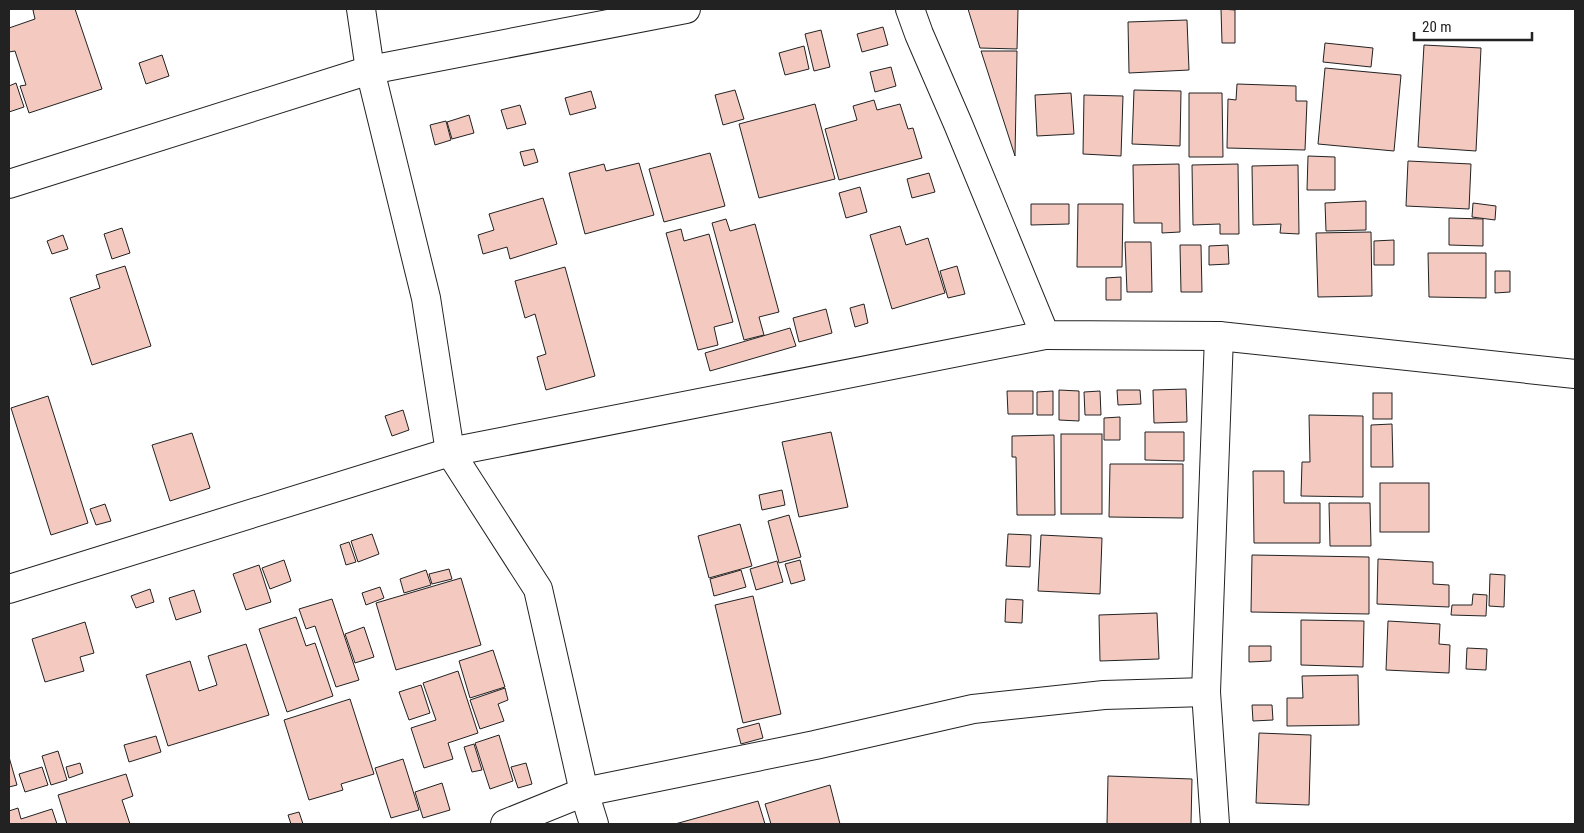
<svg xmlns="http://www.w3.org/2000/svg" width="1584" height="833" viewBox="0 0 1584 833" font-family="'Roboto Condensed',sans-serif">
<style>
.building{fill:#f3c9c0;stroke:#222}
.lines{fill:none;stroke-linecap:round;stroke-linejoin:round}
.minor-casing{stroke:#222;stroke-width:30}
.minor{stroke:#fff;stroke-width:28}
</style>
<rect width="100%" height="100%" fill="#fff"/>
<g class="building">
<path d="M36,9h39l27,80 -73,24 -9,-27 6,-1 -11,-34 -6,1v-24l26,-9 -2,-9z"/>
<path d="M968,9h50l-1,40 -37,-1z"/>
<path d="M1221,9l14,1v33h-13z"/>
<path d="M1187,20l2,50 -60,3 -1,-51z"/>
<path d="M883,27l5,18 -26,7 -5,-18z"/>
<path d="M821,30l9,37 -16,4 -9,-37z"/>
<path d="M1325,43l48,5 -2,19 -48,-5z"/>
<path d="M1424,45l57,3 -5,103 -58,-4z"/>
<path d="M804,46l5,23 -24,6 -6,-22z"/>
<path d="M981,51h36l-2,105z"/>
<path d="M162,55l7,21 -23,8 -7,-21z"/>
<path d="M891,67l5,19 -21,6 -5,-20z"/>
<path d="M1325,68l76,7 -7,76 -76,-7z"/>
<path d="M16,83l8,24 -15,5v-26z"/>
<path d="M1237,84l59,2v15h11l-2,49 -78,-2 1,-49 8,1z"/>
<path d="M735,90l9,29 -21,6 -8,-30z"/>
<path d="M1134,90l47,1 -1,55 -48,-2z"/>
<path d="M591,91l5,17 -26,7 -5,-17z"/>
<path d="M1071,93l3,41 -37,2 -2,-41z"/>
<path d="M1189,93h33l1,64h-34z"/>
<path d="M1084,95l39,1 -2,60 -38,-2z"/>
<path d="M874,100l3,10 23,-6 8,25 5,-1 9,30 -83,22 -14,-51 32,-9 -4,-14z"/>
<path d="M815,104l20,75 -76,19 -20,-74z"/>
<path d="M520,105l6,19 -19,5 -6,-19z"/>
<path d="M469,115l5,18 -22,6 -5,-17z"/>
<path d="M446,121l5,19 -16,5 -5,-20z"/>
<path d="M534,149l4,13 -14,4 -4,-14z"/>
<path d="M710,153l15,53 -61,16 -15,-53z"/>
<path d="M1308,156l27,1v33h-28z"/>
<path d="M1408,161l63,3 -2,45 -63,-3z"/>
<path d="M639,163l15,52 -69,19 -16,-61 35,-9 2,7z"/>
<path d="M1179,164l1,68 -18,1v-10h-28l-1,-58z"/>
<path d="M1238,164l1,70h-19v-10l-27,1 -1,-60z"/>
<path d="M1298,165l1,69 -19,-1 1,-9 -28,1 -1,-59z"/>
<path d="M929,173l6,19 -23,6 -5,-19z"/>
<path d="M860,187l7,25 -21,6 -7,-25z"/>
<path d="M543,198l14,46 -47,15 -3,-12 -24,7 -5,-19 16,-5 -5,-16z"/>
<path d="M1366,201v29l-40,1 -1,-28z"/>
<path d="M1473,203l23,3 -1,14 -23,-3z"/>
<path d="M1031,204h38v20l-38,1z"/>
<path d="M1078,204h45l-1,63h-45z"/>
<path d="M1449,218l34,1v27l-34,-1z"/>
<path d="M726,219l4,12 25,-7 24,88 -20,5 5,18 -20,5 -32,-117z"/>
<path d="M900,226l6,19 22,-7 17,55 -53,16 -22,-74z"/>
<path d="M122,228l8,25 -18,6 -8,-25z"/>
<path d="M681,229l3,12 25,-7 24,88 -19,5 4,18 -20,5 -32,-117z"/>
<path d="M1371,232l1,64 -54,1 -2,-64z"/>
<path d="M63,235l5,14 -16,5 -5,-13z"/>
<path d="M1394,240v25h-20v-24z"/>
<path d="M1125,242h26l1,50h-25z"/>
<path d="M1180,245h21l1,47h-21z"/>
<path d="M1228,245l1,19 -20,1v-19z"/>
<path d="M1428,253h58v45l-57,-1z"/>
<path d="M125,266l26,80 -59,19 -22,-67 30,-10 -4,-13z"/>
<path d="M957,266l8,28 -17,4 -8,-27z"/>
<path d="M565,267l30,109 -49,14 -9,-33 9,-3 -11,-40 -10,4 -10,-37z"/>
<path d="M1495,271h15v21l-15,1z"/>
<path d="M1121,277v23h-15v-22z"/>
<path d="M864,304l4,19 -13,4 -5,-19z"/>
<path d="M826,309l6,24 -33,9 -6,-24z"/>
<path d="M790,328l6,18 -86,25 -5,-18z"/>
<path d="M1186,389l1,33 -33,1 -1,-33z"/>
<path d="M1059,390l20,1v30l-20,-1z"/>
<path d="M1117,390h23l1,14 -23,1z"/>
<path d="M1007,391h26v23h-25z"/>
<path d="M1053,391v24h-16v-23z"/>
<path d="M1100,391l1,24h-16l-1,-23z"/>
<rect x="1373" y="393" width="19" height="26"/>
<path d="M48,396l40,127 -37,12 -40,-127z"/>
<path d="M403,410l6,20 -17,6 -7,-20z"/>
<path d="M1309,415l54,1v81l-62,-1 1,-34h8z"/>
<path d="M1120,417v23h-16v-22z"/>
<path d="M1392,424l1,43h-22v-42z"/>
<path d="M831,432l17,75 -49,10 -17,-75z"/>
<path d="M1145,432h39v29l-39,-1z"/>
<path d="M192,433l18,55 -40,13 -18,-56z"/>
<rect x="1061" y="434" width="41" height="80"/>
<path d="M1054,435l1,80h-38l-1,-58h-4v-21z"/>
<path d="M1110,464h73v54l-74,-1z"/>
<path d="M1253,471h31v32h36v40h-66z"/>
<rect x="1380" y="483" width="49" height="49"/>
<path d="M782,490l3,15 -23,5 -3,-15z"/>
<path d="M1329,503h41l1,43h-41z"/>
<path d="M105,504l6,17 -15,4 -6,-16z"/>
<path d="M789,515l12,42 -22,6 -11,-42z"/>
<path d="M740,524l12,42 -43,12 -11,-42z"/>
<path d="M372,534l7,20 -21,8 -7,-21z"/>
<path d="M1008,534l23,1 -1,32 -24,-1z"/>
<path d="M1041,535l61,3 -2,56 -62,-3z"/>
<path d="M349,542l7,20 -10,3 -6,-20z"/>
<path d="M1252,555l117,2v57l-118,-2z"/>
<path d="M1378,559l55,3v22l16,1v22l-72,-3z"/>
<path d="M284,560l7,21 -21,8 -8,-21z"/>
<path d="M800,560l5,20 -14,4 -6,-20z"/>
<path d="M777,561l6,21 -27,8 -6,-21z"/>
<path d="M259,565l12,37 -25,8 -13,-36z"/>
<path d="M449,569l3,10 -20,5 -3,-10z"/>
<path d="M426,570l5,15 -27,8 -4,-14z"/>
<path d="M741,570l5,17 -32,9 -4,-17z"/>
<path d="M1490,574l15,1 -1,32 -15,-1z"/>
<path d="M461,578l20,67 -85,25 -20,-67z"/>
<path d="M380,587l4,11 -18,7 -4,-12z"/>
<path d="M150,589l4,13 -18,6 -5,-12z"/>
<path d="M194,590l7,22 -25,8 -7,-22z"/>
<path d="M1473,594l14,1 -1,21 -35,-1 1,-10h20z"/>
<path d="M753,596l28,118 -38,9 -28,-118z"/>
<path d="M332,599l27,81 -23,7 -21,-61 -9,3 -7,-20z"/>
<path d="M1006,599l17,1 -1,23 -17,-1z"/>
<path d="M1157,613l2,46 -59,2 -1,-46z"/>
<path d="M296,617l10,29 9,-3 18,53 -46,16 -28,-83z"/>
<path d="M1301,620l63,1 -1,46 -62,-2z"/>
<path d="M1388,621l52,3 -1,20 11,1 -1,28 -63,-3z"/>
<path d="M85,622l9,31 -14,4 4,14 -39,11 -13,-43z"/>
<path d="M364,627l10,30 -19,6 -10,-29z"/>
<path d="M246,644l23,71 -101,31 -22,-71 44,-14 9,30 18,-6 -9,-29z"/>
<path d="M1249,646h22v15l-22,1z"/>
<path d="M1467,648l20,1 -1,21 -20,-1z"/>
<path d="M493,650l12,37 -35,11 -11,-37z"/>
<path d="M458,671l20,62 -30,10 5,16 -29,9 -13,-40 25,-8 -13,-37z"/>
<path d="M1358,675l1,50 -72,1v-28h16l-1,-22z"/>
<path d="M421,685l9,28 -21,7 -10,-28z"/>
<path d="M505,688l3,12 -10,4 6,17 -24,8 -10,-29z"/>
<path d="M350,699l24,75 -33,10 2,6 -34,10 -25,-80z"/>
<path d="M1252,705h20l1,15 -20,1z"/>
<path d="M759,723l4,15 -22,6 -4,-15z"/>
<path d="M1259,733l52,2 -2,70 -53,-2z"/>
<path d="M499,735l14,46 -23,8 -15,-46z"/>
<path d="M156,736l5,16 -32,10 -5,-17z"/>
<path d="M474,744l8,26 -10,2 -8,-25z"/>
<path d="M58,751l9,29 -16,5 -9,-29z"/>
<path d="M9,757l8,28 -8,2z"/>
<path d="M403,759l16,51 -28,8 -16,-50z"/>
<path d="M80,763l3,10 -14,5 -3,-11z"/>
<path d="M526,763l6,21 -14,4 -7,-21z"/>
<path d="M42,767l6,18 -23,7 -6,-18z"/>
<path d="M126,774l7,22 -11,4 8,24h-63l-9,-29z"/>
<path d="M1108,776l84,3 -1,45h-84z"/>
<path d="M442,783l8,27 -27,8 -8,-26z"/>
<path d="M830,785l10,39h-69l-6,-20z"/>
<path d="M758,801l7,23h-90z"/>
<path d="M18,808l3,11 31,-10 5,15h-48v-13z"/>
<path d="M299,812l4,12h-12l-3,-9z"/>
</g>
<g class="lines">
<g class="minor-casing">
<g id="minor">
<path d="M361,9l9,61 56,228 24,154 88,137 46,203 10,32"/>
<path d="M910,9l9,25 39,90 87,211 174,1 356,38"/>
<path d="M9,184l361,-114 316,-61"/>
<path d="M9,589l441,-137 595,-117"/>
<path d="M505,824l79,-32 231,-47 158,-36 131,-14 102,-3"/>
<path d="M1215,824l-9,-132 13,-356"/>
</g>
</g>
<use href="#minor" class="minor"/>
</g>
<rect width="1584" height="833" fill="none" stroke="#222222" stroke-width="20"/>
<path d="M1414 32v8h118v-8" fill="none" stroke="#222222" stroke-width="2.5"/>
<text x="1422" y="32" font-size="15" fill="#222222" stroke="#ffffff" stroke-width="4" paint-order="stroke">20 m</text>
</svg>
